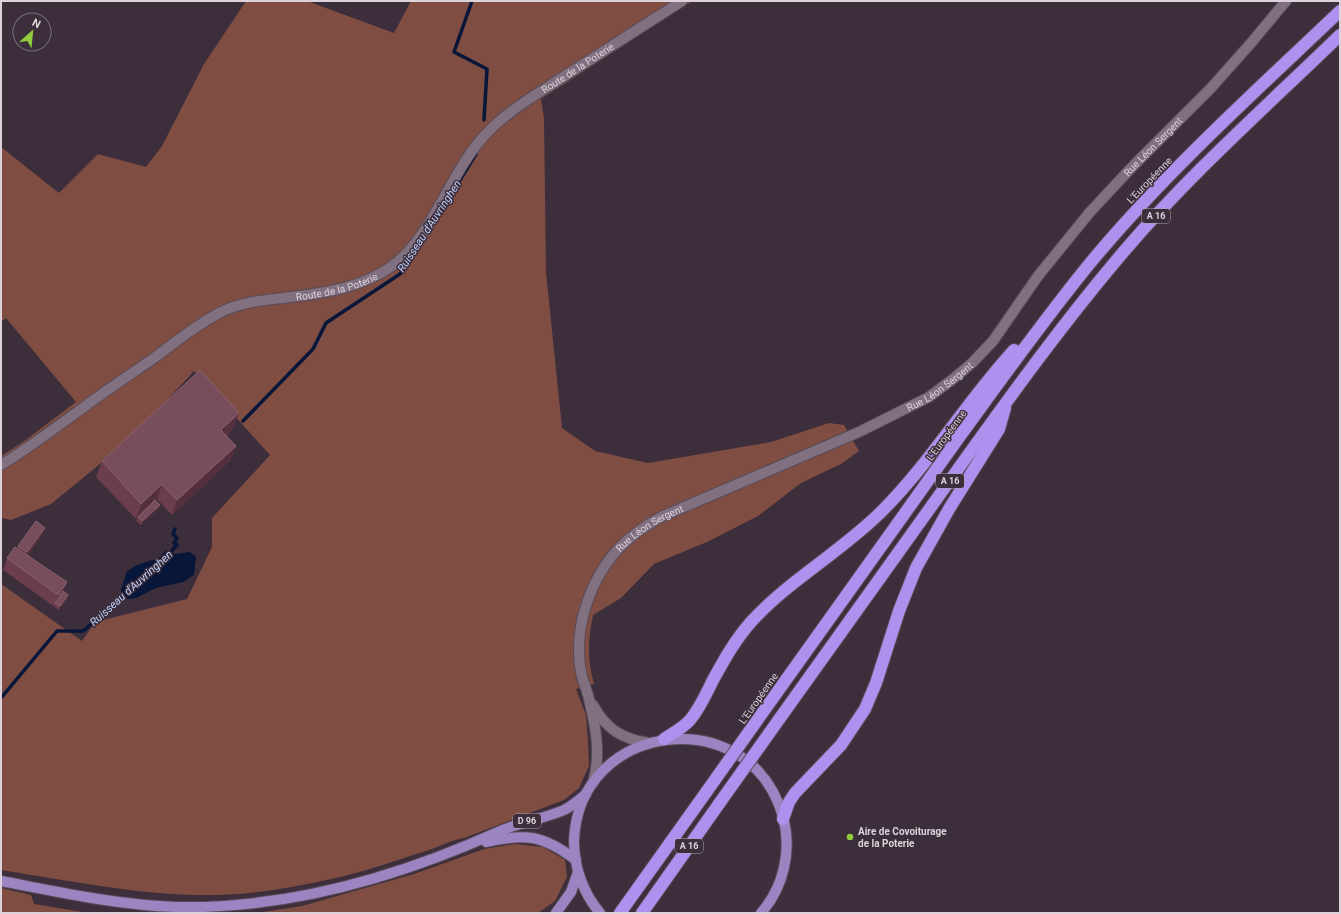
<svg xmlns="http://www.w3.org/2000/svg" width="1341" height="914" viewBox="0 0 1341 914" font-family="Roboto,sans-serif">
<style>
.green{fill:#804d42}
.water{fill:#08163a}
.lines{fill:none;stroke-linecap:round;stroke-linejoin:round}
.stream{stroke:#08163a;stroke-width:3.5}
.minor-casing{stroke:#574b56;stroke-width:12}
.major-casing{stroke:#574b56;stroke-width:12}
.highway-casing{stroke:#574b56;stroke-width:14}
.minor{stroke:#817080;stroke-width:10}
.major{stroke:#9c84c2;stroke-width:10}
.highway{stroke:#ae91ee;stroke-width:12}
.highway-bridge-casing{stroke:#574b56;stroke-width:14;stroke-linecap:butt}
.highway-bridge{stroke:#ae91ee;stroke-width:12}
.wall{fill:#6c3d4d}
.shaded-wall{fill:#54303f}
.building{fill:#784d5c;stroke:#886270}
.poi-dot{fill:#92cd3e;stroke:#3c2e3b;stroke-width:1.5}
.labels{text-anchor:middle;stroke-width:3;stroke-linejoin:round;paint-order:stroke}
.shield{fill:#3c2e3b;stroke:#aca1aa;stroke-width:1}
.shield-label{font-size:9px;font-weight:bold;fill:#dcd2da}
.street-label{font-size:10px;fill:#dcd2da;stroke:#3c2e3b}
.poi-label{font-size:10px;font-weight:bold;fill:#dcd2da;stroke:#3c2e3b;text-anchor:start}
.water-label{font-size:11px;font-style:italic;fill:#c1d4fe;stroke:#3c2e3b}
</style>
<rect width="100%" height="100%" fill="#3c2e3b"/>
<g class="green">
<path d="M246,1h61l87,32 17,-32h281l-151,98 3,19 2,154 16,156 33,23 53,12 123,-21 58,-19 15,2 15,26 -18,13 -40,19 -43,33 -51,26 -53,22 -33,34 -28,17c-5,24 -6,45 1,69l-18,5 10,26 2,27 1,24 -10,22 -15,12 -100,38c-13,2 -23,8 -35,12 -32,10 -65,22 -98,29 -38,8 -78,16 -117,16 -72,1 -142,-14 -213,-25v-286l81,57 13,-19 92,-23 25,-52v-29l58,-63 -76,-84 -61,66 -82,67 -40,16 -10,-2v-62l22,-14 53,-40 -70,-84 -5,4v-175l58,46 39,-39 48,13 16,-21 42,-82z"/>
<path d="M515,844l28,3 22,13 2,17 -12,24 -17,12h-282l46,-7 112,-32 70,-25z"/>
<path d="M1,888l30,7 3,9 55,9h-88z"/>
</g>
<path class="water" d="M166,550l9,4 15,-2 6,5 -2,18 -11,7 -27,6 -20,10 -6,1 -8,-1 -1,-8 6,-19 10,-6 22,-7z"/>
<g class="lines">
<g class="stream">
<path d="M472,1l-18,51 33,17 -3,51"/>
<path d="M449,198l27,-44"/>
<path d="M243,421l70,-72 13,-26 74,-49 23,-33"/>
<path d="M169,554l8,-9 -3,-2 3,-5 -4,-4 2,-5"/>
<path d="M1,698l56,-67h26l42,-36"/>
</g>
<g class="minor-casing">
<g id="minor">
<path id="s1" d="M1,465c29,-18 56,-38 83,-58 23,-17 47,-33 70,-49 22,-16 43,-34 67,-46 22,-11 46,-12 70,-15 35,-4 72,-10 101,-31 41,-30 58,-94 93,-131 21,-23 49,-39 75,-56 40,-26 81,-52 122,-78"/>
<path d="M593,705c13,24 29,34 56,38"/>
<path id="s2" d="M593,783c8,-29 3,-55 -4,-84 -2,-9 -6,-17 -8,-27 -8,-44 9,-94 40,-126 12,-12 27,-22 42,-30l196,-84 70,-35 24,-18 19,-16 21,-22 45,-65 52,-64 43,-46 78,-78 40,-45 35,-42"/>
</g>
</g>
<g class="major-casing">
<g id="major">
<path d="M486,842c40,-9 57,-7 90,18"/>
<path d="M1,881c58,11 116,24 175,26 111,2 223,-30 324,-76 21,-9 43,-12 64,-21 8,-4 15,-10 22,-16"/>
<path d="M556,913l15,-21 7,-20"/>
<path d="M600,913c-17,-20 -26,-46 -26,-72 4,-121 177,-141 209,-24 9,33 1,70 -22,96"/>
</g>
</g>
<g class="highway-casing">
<g id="highway">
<path d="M768,705c64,-90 128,-180 192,-269 43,-59 85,-118 131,-174 76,-91 164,-170 249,-251"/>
<path d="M780,718c55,-76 109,-152 163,-228 59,-82 117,-164 183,-241 66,-77 142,-144 214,-214"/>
<path d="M664,739c9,-6 19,-11 26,-19 10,-12 16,-26 23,-40 11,-20 22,-40 38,-58 38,-42 90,-70 131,-111 49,-49 85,-110 132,-161"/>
<path d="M783,819l6,-17 6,-9 46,-48 24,-36 11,-26 23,-72 17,-43 33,-59 50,-80 6,-21"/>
<path d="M620,913l87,-122"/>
<path d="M642,913l79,-112"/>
</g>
</g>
<use href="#minor" class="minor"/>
<use href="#major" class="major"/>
<use href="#highway" class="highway"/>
<g class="highway-bridge-casing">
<g id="highway-bridge">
<path d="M707,791l61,-86"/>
<path d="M721,801l59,-83"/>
</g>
</g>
<use href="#highway-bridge" class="highway-bridge"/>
</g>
<g class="wall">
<path d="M239,413l-6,15 -7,8 10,10 -6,15 -58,54 -15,-16 -2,1 3,9 -17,16 -5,-4 2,-4 -2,2 -40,-42 6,-16z"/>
<path d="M42,536l-14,19 35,37 5,3 -1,4 -8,11 -56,-40 4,-12 10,-10 1,-2z"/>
</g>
<g class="shaded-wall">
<path d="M239,413l-6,15 -18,17 6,-15z"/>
<path d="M236,446l-6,15 -58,54 5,-15z"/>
<path d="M162,484l-5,15 -21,20 5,-15z"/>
<path d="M160,505l-2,4 -17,16 1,-4z"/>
<path d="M45,528l-3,8 -18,24 3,-8z"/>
<path d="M67,582l-5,12 -7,9 3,-8z"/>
<path d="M68,595l-1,4 -8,11 1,-4z"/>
</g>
<g class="building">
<path d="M200,370l39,43 -18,17 15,16 -59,54 -15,-16 -21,20 -39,-43z"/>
<path d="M155,500l5,5 -18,16 -4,-4z"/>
<path d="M36,521l9,7 -18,24 -9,-6z"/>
<path d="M15,547l52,35 -9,13 -51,-37z"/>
<path d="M63,591l5,4 -8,11 -5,-3z"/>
</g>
<circle class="poi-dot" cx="850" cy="837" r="4"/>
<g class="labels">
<g class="shield">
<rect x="1142" y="209" width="28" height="14" rx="3"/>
<rect x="936" y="474" width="28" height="14" rx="3"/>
<rect x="513" y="814" width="28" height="14" rx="3"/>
<rect x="675" y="839" width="28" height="14" rx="3"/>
</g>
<g class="shield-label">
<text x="1156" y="219">A 16</text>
<text x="950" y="484">A 16</text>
<text x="527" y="824">D 96</text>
<text x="689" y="849">A 16</text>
</g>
<g class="street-label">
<text dy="4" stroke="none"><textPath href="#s1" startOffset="723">Route de la Poterie</textPath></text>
<text dy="4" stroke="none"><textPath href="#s2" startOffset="931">Rue Léon Sergent</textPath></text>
<text transform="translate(1149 180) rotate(-46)" y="4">L'Européenne</text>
<text dy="4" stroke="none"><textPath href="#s1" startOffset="387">Route de la Poterie</textPath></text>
<text dy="4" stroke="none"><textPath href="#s2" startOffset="608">Rue Léon Sergent</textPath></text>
<text transform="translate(946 435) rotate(-54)" y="4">L'Européenne</text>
<text dy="4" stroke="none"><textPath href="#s2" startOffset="284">Rue Léon Sergent</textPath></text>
<text transform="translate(758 698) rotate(-55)" y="4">L'Européenne</text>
</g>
<g class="poi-label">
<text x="858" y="835">Aire de Covoiturage<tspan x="858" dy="12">de la Poterie</tspan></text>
</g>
<g class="water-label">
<text transform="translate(429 226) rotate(-57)" y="4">Ruisseau d'Auvringhen</text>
<text transform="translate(131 588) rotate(-42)" y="4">Ruisseau d'Auvringhen</text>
</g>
</g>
<rect width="1341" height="914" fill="none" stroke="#dcd2da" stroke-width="4"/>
<g transform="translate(32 32) rotate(27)"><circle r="19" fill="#3c2e3b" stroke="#7c707b"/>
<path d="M0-3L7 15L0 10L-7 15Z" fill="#92cd3e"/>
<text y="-6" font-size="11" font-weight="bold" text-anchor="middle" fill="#dcd2da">N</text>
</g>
</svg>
